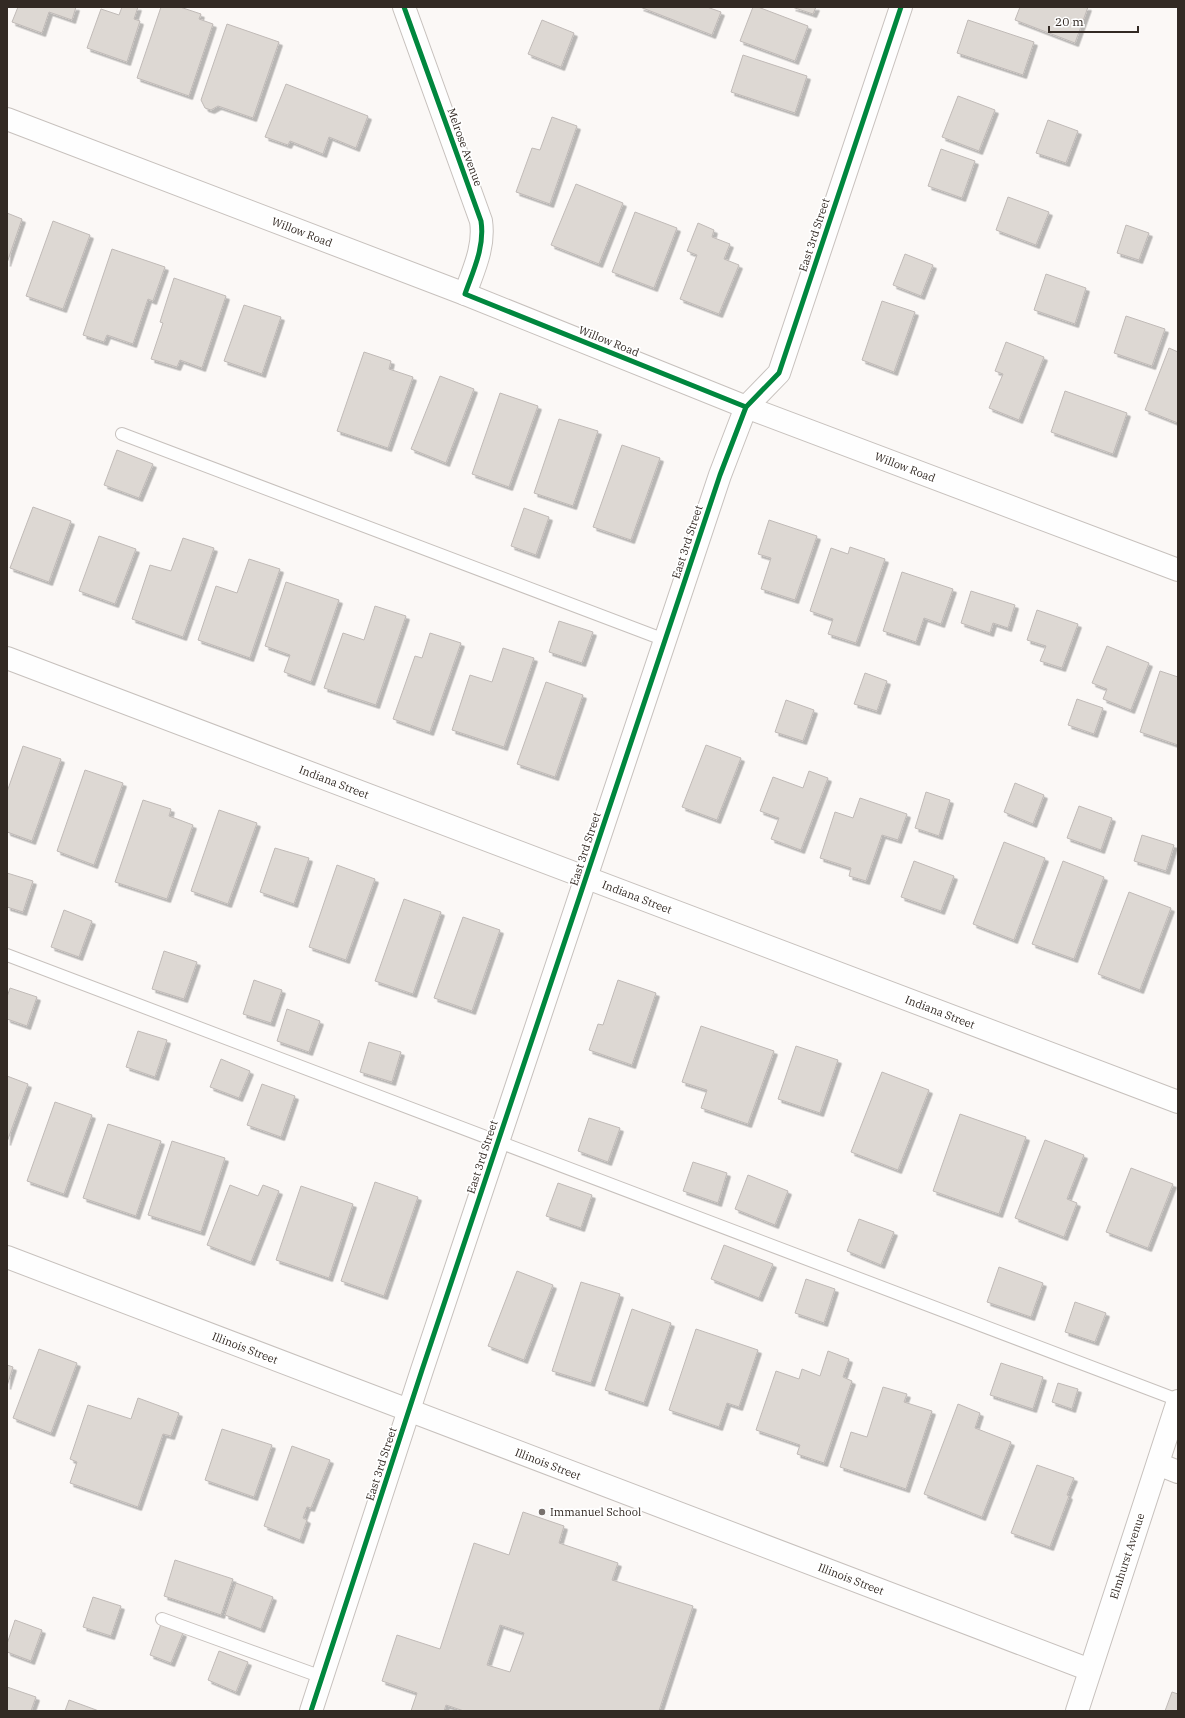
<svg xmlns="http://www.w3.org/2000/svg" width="1185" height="1718" viewBox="0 0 1185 1718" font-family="'IBM Plex Serif',serif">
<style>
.building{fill:#ddd8d3;stroke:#c0bab7;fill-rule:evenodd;filter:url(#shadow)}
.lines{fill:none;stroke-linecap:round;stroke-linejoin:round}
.service-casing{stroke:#c7c1bd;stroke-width:14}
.minor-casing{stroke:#c7c1bd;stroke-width:24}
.service{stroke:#fefefe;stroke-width:12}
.minor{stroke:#fefefe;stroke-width:22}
.cycleway-casing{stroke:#fff;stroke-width:8}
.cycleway{stroke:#00873e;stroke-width:5}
.poi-dot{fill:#79726e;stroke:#fff;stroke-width:1.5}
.labels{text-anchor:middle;stroke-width:3.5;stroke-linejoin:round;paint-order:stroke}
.street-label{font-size:11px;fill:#332a24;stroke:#fff}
.poi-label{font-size:11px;fill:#332a24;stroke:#fff;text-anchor:start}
</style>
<defs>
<filter id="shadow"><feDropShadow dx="3.5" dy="3.5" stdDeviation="0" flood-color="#0004"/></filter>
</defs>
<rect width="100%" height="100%" fill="#fbf8f6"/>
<g class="building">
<path d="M18,7h58l-4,13 -23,-8 -7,21 -30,-11z"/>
<path d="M122,7h16l-4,12 6,2 -13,41 -40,-14 14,-39 18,6z"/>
<path d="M161,7h19l21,7 -2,5 14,5 -24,72 -52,-18z"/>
<path d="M640,7h67l14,5 -9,23z"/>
<path d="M753,7h5l50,19 -13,35 -55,-20z"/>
<path d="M792,7h24l-3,7z"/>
<path d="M1020,7h68l-13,36 -60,-23z"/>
<path d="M542,20l32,13 -13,34 -33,-13z"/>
<path d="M968,20l66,22 -11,33 -66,-22z"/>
<path d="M227,24l52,18 -26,76 -35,-12 -7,4 -6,-2 -4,-8z"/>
<path d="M743,55l64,21 -12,37 -64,-21z"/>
<path d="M286,84l82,32 -12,32 -27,-11 -6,17 -33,-13 -2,4 -23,-8z"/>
<path d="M958,96l37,14 -16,41 -37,-14z"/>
<path d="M552,117l25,9 -27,78 -34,-12 16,-44 8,2z"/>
<path d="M1048,120l30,11 -12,32 -30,-10z"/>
<path d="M941,149l34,12 -13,37 -34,-12z"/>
<path d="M576,184l47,19 -24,61 -48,-19z"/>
<path d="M1008,197l41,15 -13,33 -40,-15z"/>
<path d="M635,212l42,16 -23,60 -42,-16z"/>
<path d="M7,213l15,6 -15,44z"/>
<path d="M53,221l37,14 -27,74 -37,-13z"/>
<path d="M698,223l16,7 -2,7 18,7 -6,15 15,6 -20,49 -39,-15 17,-44 -10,-4z"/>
<path d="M1126,225l23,8 -10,27 -22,-7z"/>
<path d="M112,249l53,18 -12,34 -5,-2 -15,45 -26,-9 -3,7 -21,-7z"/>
<path d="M905,254l28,11 -12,31 -28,-11z"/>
<path d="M1046,274l40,14 -11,36 -41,-14z"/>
<path d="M174,278l52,18 -24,72 -22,-8 -3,7 -26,-8 12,-36 -3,-1z"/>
<path d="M882,301l33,11 -21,60 -32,-12z"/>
<path d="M244,305l37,12 -19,57 -38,-13z"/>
<path d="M1126,316l39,13 -13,37 -38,-13z"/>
<path d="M1006,342l38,15 -25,63 -30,-12 14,-34 -8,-3z"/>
<path d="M1169,348l9,4v71l-33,-13z"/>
<path d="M364,352l27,9 -2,8 24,8 -25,71 -51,-17z"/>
<path d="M440,376l34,13 -28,74 -35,-14z"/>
<path d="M1065,391l62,22 -14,41 -62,-22z"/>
<path d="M500,393l38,13 -29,81 -37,-13z"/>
<path d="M559,419l39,12 -25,75 -39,-13z"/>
<path d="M622,445l38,13 -29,82 -38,-13z"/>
<path d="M117,450l36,14 -14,34 -35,-13z"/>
<path d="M33,507l38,14 -22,61 -39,-14z"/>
<path d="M524,508l25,9 -13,38 -25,-9z"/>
<path d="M769,520l48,16 -22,64 -34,-11 10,-31 -13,-4z"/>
<path d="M99,536l37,13 -21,55 -36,-13z"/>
<path d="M183,538l31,10 -31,89 -51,-18 18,-54 21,6z"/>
<path d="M850,547l35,12 -29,84 -28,-9 5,-15 -23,-8 21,-63 17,6z"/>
<path d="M249,559l31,10 -30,89 -52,-18 18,-54 21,7z"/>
<path d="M902,572l51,17 -12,35 -17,-6 -8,24 -33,-11z"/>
<path d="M286,582l53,18 -28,82 -27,-10 6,-17 -25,-9z"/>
<path d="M971,591l44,14 -7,23 -15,-5 -3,10 -29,-10z"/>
<path d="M375,606l31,10 -30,89 -52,-17 19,-55 21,7z"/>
<path d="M1037,610l41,14 -16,44 -22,-7 6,-15 -19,-6z"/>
<path d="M559,621l34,11 -11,31 -33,-11z"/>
<path d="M430,633l31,10 -31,89 -37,-13 22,-63 7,2z"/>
<path d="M1107,646l42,17 -18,47 -28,-11 4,-10 -15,-6z"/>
<path d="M503,648l31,10 -30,89 -52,-17 18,-55 22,7z"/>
<path d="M1160,671l18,6v68l-38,-13z"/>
<path d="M865,673l22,8 -10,30 -23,-7z"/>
<path d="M546,682l37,13 -28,82 -38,-13z"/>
<path d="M1077,699l26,9 -9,26 -26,-9z"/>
<path d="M786,700l28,10 -11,31 -28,-9z"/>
<path d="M706,745l35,13 -24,62 -35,-13z"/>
<path d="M23,746l38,13 -29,82 -25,-9v-40z"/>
<path d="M85,770l38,13 -29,82 -37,-14z"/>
<path d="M809,771l19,7 -27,72 -30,-11 8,-21 -19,-7 13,-34 30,11z"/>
<path d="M1015,783l29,12 -11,29 -29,-12z"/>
<path d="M926,792l24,8 -11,36 -24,-8z"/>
<path d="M860,798l47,16 -9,26 -16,-5 -16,46 -17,-5 2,-8 -31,-10 15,-46 18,6z"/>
<path d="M143,800l28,9 -2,7 24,9 -26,74 -52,-17z"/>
<path d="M1079,806l33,12 -11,32 -34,-12z"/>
<path d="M219,810l38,13 -29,81 -37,-13z"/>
<path d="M1142,835l32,10 -8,26 -32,-10z"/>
<path d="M1004,842l41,16 -31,82 -41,-16z"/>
<path d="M275,848l34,10 -15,46 -34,-12z"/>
<path d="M914,861l40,15 -13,35 -40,-14z"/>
<path d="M1063,861l41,16 -30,82 -42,-15z"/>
<path d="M337,865l38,14 -29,81 -37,-13z"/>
<path d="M7,873l26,8 -10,31 -16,-5z"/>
<path d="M1129,892l42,16 -31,82 -42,-16z"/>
<path d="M404,899l37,13 -28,82 -38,-13z"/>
<path d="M64,910l28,11 -13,36 -28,-10z"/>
<path d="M463,917l37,13 -28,81 -38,-13z"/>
<path d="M164,951l33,11 -13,37 -32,-10z"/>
<path d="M254,980l28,10 -11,33 -28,-9z"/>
<path d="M618,980l38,13 -24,72 -43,-15 9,-26 5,1z"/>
<path d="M10,988l27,9 -10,29 -20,-7v-22z"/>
<path d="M287,1009l33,12 -11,31 -32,-11z"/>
<path d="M701,1026l73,25 -26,73 -47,-16 6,-18 -25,-8z"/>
<path d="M138,1031l29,9 -12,37 -29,-10z"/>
<path d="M369,1042l32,10 -9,30 -32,-10z"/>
<path d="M796,1046l42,14 -18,53 -42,-14z"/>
<path d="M221,1059l29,12 -11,27 -29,-11z"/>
<path d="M882,1072l47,18 -31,80 -47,-18z"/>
<path d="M7,1076l21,8 -21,58z"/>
<path d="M262,1084l33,12 -14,41 -34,-12z"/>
<path d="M55,1102l37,13 -28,79 -37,-13z"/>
<path d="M960,1114l66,23 -27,77 -66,-23z"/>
<path d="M589,1118l31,10 -12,34 -30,-11z"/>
<path d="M108,1124l53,17 -25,75 -53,-18z"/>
<path d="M1045,1140l39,15 -17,44 10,4 -13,34 -49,-19z"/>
<path d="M172,1141l53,17 -24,74 -53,-17z"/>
<path d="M693,1162l34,11 -9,30 -35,-12z"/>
<path d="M1131,1168l42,16 -25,64 -42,-16z"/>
<path d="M748,1175l40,16 -13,34 -40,-16z"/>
<path d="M375,1182l43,15 -34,99 -43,-15z"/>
<path d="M558,1183l34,12 -11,33 -35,-12z"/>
<path d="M230,1185l28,11 5,-11 16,6 -28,71 -44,-17z"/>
<path d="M301,1186l52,18 -24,74 -53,-18z"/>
<path d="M859,1219l35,13 -13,33 -34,-14z"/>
<path d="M724,1245l49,19 -14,34 -48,-19z"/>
<path d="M999,1267l44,16 -12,34 -44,-15z"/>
<path d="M517,1271l36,14 -29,75 -36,-14z"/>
<path d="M806,1279l29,10 -11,34 -29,-10z"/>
<path d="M581,1282l39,12 -29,89 -39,-12z"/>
<path d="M1075,1302l31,11 -11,29 -30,-10z"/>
<path d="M632,1309l39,14 -27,80 -39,-13z"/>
<path d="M696,1329l62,21 -19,57 -12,-4 -8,24 -50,-17z"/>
<path d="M39,1349l38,14 -26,70 -38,-15z"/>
<path d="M828,1351l21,8 -6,18 9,4 -28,82 -27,-9 3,-9 -44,-15 20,-59 23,8 3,-10 18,7z"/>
<path d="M1001,1363l42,14 -10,32 -43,-14z"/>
<path d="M7,1365l6,2 -6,19z"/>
<path d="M1058,1383l20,6 -6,20 -20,-7z"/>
<path d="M883,1387l24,7 -3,8 28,9 -26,78 -66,-22 11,-35 16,5z"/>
<path d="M138,1398l41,15 -8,23 -8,-2 -25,73 -68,-24 7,-21 -7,-3 18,-54 43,14z"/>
<path d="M958,1404l22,9 -5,15 36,14 -29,75 -58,-23z"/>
<path d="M222,1429l50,16 -18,52 -49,-17z"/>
<path d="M292,1446l38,14 -19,48 -4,-1 -4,11 4,2 -7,20 -36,-14z"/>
<path d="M1037,1465l37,13 -7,17 2,1 -19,51 -39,-14z"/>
<path d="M523,1512l41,14 -5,17 59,20 -6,17 81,26 -34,105h-195l-18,-6 -2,6h-33l6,-18 -35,-12 15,-46 43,14 34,-106 35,12zM500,1625l24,8 -14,39 -23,-7z"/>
<path d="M175,1560l58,19 -12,36 -57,-19z"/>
<path d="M236,1583l37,14 -12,32 -36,-14z"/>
<path d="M93,1597l28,9 -10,30 -28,-9z"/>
<path d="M15,1620l27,10 -11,31 -24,-9v-8z"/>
<path d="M161,1624l22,9 -12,30 -21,-8z"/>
<path d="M219,1651l29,11 -12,30 -28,-12z"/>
<path d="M7,1687l29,10 -5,14h-24z"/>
<path d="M1172,1692l6,2v17h-13z"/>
<path d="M69,1700l30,11h-34z"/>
</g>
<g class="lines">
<g class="service-casing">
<g id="service">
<path d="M122,434l543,206"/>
<path d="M7,955l1171,445"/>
<path d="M162,1619l160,58"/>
</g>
</g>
<g class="minor-casing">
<g id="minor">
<path d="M404,7l77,214c4,26 -8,50 -16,73"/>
<path d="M7,119l458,175 281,113 432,163"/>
<path d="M7,658l1171,444"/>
<path d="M7,1257l1083,413"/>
<path d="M1158,1464l20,8"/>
<path d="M311,1711l111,-341 298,-895 26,-68 33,-34 122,-366"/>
<path d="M1077,1711l101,-310"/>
</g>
</g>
<use href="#service" class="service"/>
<use href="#minor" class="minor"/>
<g class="cycleway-casing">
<g id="cycleway">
<path d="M404,7l77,214c4,26 -8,50 -16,73l281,113"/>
<path d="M311,1711l111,-341 298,-895 26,-68 33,-34 122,-366"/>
</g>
</g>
<use href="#cycleway" class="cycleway"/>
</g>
<circle class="poi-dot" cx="542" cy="1512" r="4"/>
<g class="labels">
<g class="street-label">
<text transform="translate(465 147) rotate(70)" y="4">Melrose Avenue</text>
<text transform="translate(302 232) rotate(21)" y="4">Willow Road</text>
<text transform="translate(814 235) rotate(-72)" y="4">East 3rd Street</text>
<text transform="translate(609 341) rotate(22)" y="4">Willow Road</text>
<text transform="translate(905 467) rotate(21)" y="4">Willow Road</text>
<text transform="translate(687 542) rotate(-72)" y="4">East 3rd Street</text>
<text transform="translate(334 782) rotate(21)" y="4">Indiana Street</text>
<text transform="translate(585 849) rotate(-72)" y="4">East 3rd Street</text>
<text transform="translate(637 897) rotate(21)" y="4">Indiana Street</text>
<text transform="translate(940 1012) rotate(21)" y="4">Indiana Street</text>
<text transform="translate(482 1157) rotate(-72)" y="4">East 3rd Street</text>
<text transform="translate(245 1348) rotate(21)" y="4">Illinois Street</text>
<text transform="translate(381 1464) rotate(-72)" y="4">East 3rd Street</text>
<text transform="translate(548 1464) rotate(21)" y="4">Illinois Street</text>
<text transform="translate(1127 1556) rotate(-72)" y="4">Elmhurst Avenue</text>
<text transform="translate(851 1579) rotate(21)" y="4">Illinois Street</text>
</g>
<g class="poi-label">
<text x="550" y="1516">Immanuel School</text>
</g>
</g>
<rect width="1185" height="1718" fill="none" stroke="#332a24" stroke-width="16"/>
<path d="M1049 26v6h89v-6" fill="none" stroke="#332a24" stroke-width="2"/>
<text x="1055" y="26" font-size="12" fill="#332a24" stroke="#ffffff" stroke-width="3" paint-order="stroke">20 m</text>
</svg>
